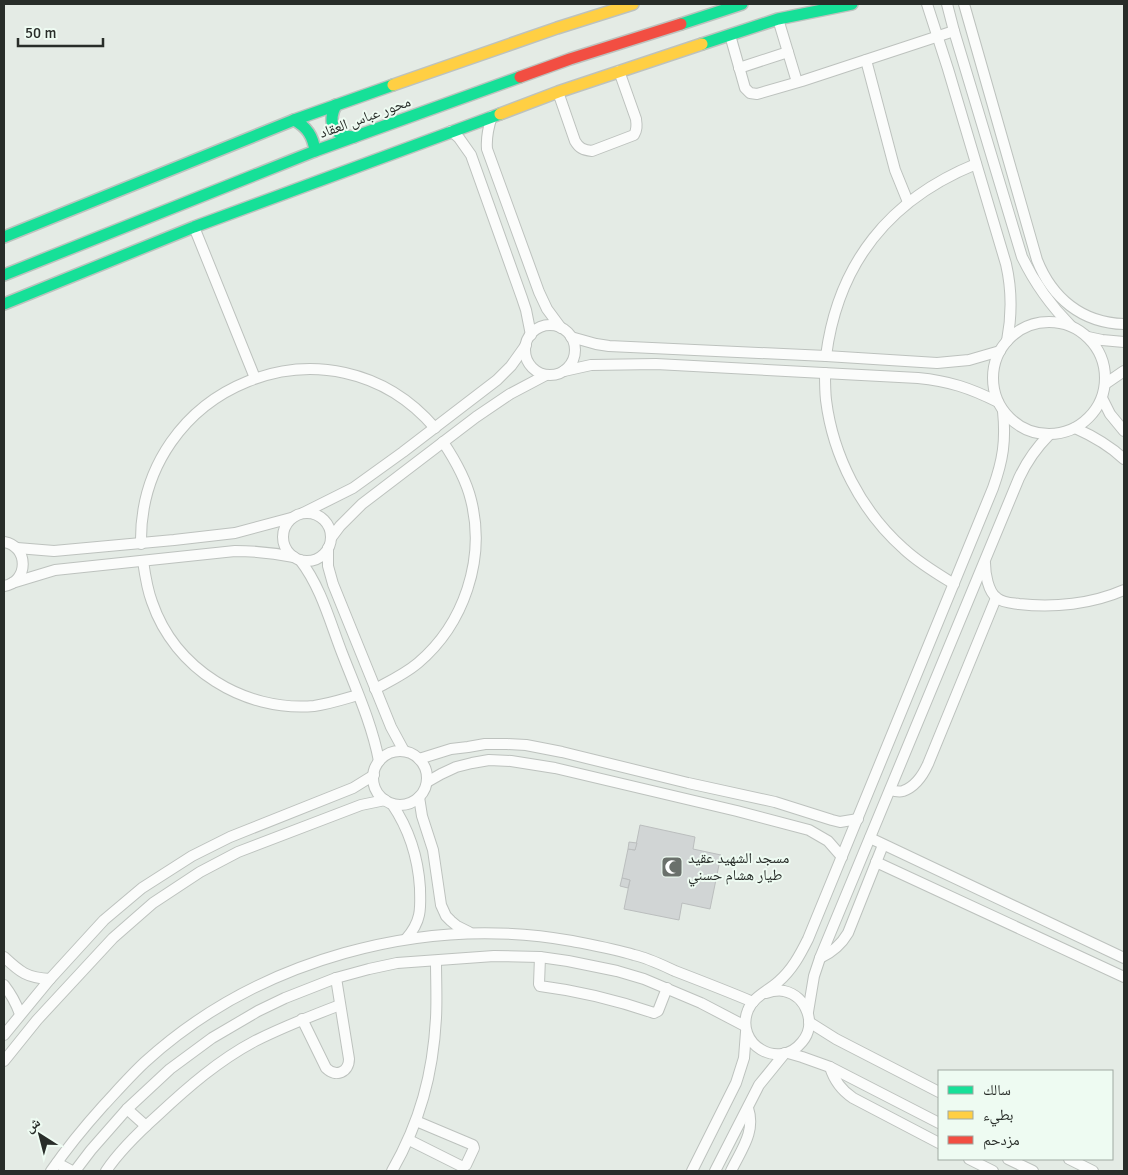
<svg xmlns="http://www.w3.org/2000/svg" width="1128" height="1175" viewBox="0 0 1128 1175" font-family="Signika,'Noto Naskh Arabic',sans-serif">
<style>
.building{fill:#d1d5d5;stroke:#bbbebe}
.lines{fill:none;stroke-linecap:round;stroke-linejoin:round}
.street-casing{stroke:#bdc2be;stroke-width:12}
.fast-casing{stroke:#bdc2be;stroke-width:14}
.slow-casing{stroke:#bdc2be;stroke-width:14}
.jam-casing{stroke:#bdc2be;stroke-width:14}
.street{stroke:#fbfcfb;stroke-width:10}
.fast{stroke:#16e098;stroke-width:11}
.slow{stroke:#ffcf43;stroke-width:11}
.jam{stroke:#f24e42;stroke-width:11}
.labels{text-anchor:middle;stroke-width:4;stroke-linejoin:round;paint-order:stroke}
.street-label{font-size:15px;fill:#282d29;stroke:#eefbf2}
.poi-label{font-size:15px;fill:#282d29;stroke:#eefbf2;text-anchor:start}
</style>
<rect width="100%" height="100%" fill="#e4ebe5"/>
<g class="building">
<path d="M640,825l55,12 -2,12 28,6 -11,54 -28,-6 -3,17 -55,-11 6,-29 -8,-2 6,-29 7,1z"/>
<path d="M629,842l8,1 -2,7 -7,-1z"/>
<path d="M622,878l8,2 -2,8 -8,-2z"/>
</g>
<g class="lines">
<g class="street-casing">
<g id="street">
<path d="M927,4l21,65 58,195c6,26 6,51 1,77"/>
<path d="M947,4l7,27 68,226c13,27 28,48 49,69"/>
<path d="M964,4l73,256c15,38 45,63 87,64"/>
<path d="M778,19l19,63"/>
<path d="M730,35l15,53 5,5 7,1 45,-13 152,-50"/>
<path d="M866,60l29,110 13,32"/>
<path d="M739,68l49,-16"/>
<path d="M558,92l17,49c4,7 8,9 17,10l42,-16c3,-5 3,-9 2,-16l-17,-48"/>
<path d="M492,116c-4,12 -6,21 -5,33l52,143 8,17 14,19"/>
<path d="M451,131l8,7 12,17 51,143 4,12 5,25"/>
<path d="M194,227l61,151"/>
<circle cx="1049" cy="378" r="56"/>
<circle cx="550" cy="350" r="25"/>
<path d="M571,337l25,7 13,2 217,10 111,7 32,-3 31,-9"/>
<path d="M1088,337l14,3 22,2"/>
<path d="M826,356c12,-93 64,-157 150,-192"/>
<path d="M564,371l27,-6 65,-1 262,14c31,3 52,10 80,24"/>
<path d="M825,373c0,9 0,18 1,27 7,56 35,111 78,149 15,14 32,24 50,35"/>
<path d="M1105,384l19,-13"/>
<path d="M1102,398l8,16 14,17"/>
<path d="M1075,428c18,8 34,17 49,31"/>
<path d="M303,513l50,-25 50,-36 94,-72 14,-14 15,-21"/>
<circle cx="307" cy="537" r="24"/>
<path d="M331,538l9,-12 22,-22 114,-87 34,-23 36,-19"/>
<path d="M4,542c25,4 25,40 0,44"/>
<path d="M141,544c-3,-158 190,-237 294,-116"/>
<path d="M17,548l37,3 120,-11 61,-7 56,-15"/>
<path d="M328,548v18l5,18 58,143 13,24"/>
<path d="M300,560c21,27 30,62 42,93 14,36 30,71 37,108"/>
<path d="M143,561c2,14 4,28 9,41 23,67 92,110 162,104 15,-2 30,-7 44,-11"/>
<path d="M985,563c0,10 3,29 12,35 6,5 15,5 22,6 35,4 73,0 105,-14"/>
<path d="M12,583l43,-13 180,-19c20,0 39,2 59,6"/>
<path d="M375,689c15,-8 30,-15 43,-26 46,-39 68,-104 53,-163 -5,-21 -16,-40 -28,-58"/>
<circle cx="400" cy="778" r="27"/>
<path d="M419,759l32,-10 17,-2 17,-3h22l19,1 36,7 126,31 87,19 57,18 8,2 18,-3"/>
<path d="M427,782l14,-8 15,-7 16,-4 17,-3 22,1 44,7 182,43 72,19 19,11 14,16"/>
<path d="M890,790c4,1 9,2 13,1 12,-4 20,-16 25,-27l68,-166"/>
<path d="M419,797l3,19 11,34 8,55 5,11 5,5 6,5 12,6"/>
<path d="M392,804c17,25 26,53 28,84 0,9 1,18 -1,27 -2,10 -7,17 -13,24"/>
<path d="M870,838l254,120"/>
<path d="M876,862l248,115"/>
<path d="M4,957c16,15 23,21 46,22"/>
<path d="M540,957l-1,27 1,2c40,5 76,14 114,27l4,-2 9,-23"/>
<path d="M820,958c13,-6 21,-13 28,-25l35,-88"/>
<path d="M4,985c7,9 12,18 16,29"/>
<path d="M766,993c6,-2 12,-3 18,-2 23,5 33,34 18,51 -23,29 -68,2 -54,-32 5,-13 20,-19 30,-28 14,-12 22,-27 30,-43l185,-451c10,-28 13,-47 10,-77"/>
<path d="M808,1012l6,-36 6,-18 199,-480c8,-17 17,-30 30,-43"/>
<path d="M302,1019l24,49c10,10 23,4 23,-9l-13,-81"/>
<path d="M809,1022l27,17 103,53"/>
<path d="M4,1035l46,-56 43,-47 11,-12 38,-32 50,-32 38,-19 123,-49 21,-13"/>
<path d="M788,1053l14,4 28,10 109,56"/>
<path d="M4,1061l33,-41 76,-82 40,-35 47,-31 38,-20 123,-47 24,-5"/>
<path d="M830,1067c4,13 11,23 23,31l86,45"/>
<path d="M127,1109l19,17"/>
<path d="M409,1140l54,27 3,-2 8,-17 -1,-3 -57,-24"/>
<path d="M969,1159l24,12"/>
<path d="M1008,1159l25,12"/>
<path d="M1069,1159l24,12"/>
<path d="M57,1163l15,8"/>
<path d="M51,1171c16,-23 34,-45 52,-65 14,-15 27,-30 42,-44 112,-102 277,-148 427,-121 20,4 42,8 62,14 14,3 28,10 41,16 26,10 52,20 78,31"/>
<path d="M75,1171l16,-21 36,-41 43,-40 42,-31 46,-27 27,-13 51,-20 33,-9 28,-6 97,-7 46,1 28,4 49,10 27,8 57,24 44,23"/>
<path d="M106,1171c14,-21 33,-39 52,-56 30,-28 61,-55 97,-74 28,-14 56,-25 85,-36"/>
<path d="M392,1171c28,-49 41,-97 44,-153 1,-19 0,-38 0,-57"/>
<path d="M692,1171l44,-88 8,-25 2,-26"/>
<path d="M715,1171l44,-86 26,-32"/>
<path d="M731,1171c10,-21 25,-39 17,-63"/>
</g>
</g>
<g class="fast-casing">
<g id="fast">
<path d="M681,24l61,-20"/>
<path d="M702,44l76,-25 74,-15"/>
<path d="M336,105c-9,18 -3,31 18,32"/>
<path d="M294,120c13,7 19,16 21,31"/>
<path d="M4,237l290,-117 99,-35"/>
<path d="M4,275l311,-124 205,-74"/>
<path d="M4,304l190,-77 306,-113"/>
</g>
</g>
<g class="slow-casing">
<g id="slow">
<path d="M393,85l164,-57 76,-24"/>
<path d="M500,114l58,-22 144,-48"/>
</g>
</g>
<g class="jam-casing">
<path id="jam" d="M520,77l50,-18 111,-35"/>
</g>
<use href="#street" class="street"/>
<use href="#fast" class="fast"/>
<use href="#slow" class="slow"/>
<use href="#jam" class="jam"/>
</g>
<defs>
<g id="mosque-square" transform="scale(1.125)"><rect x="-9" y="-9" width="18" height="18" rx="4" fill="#6a706b" stroke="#eefbf2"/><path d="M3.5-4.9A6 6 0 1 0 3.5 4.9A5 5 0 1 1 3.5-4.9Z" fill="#fff"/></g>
</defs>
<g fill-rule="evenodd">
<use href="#mosque-square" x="672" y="867"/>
</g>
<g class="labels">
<g class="street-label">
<text transform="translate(365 117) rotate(-20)" y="5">محور عباس العقاد</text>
</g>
<g class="poi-label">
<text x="688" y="863">مسجد الشهيد عقيد<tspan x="688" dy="17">طيار هشام حسني</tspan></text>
</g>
</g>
<rect width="1128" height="1175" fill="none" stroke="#282d29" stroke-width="10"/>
<rect x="938" y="1070" width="175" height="90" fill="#eefbf2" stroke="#9fa9a2"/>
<rect x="948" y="1086" width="25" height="8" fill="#16e098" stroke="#9fa9a2"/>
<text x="983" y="1095" font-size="15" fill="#282d29">سالك</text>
<rect x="948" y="1111" width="25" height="8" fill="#ffcf43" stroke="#9fa9a2"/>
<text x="983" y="1120" font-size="15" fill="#282d29">بطيء</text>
<rect x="948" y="1136" width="25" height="8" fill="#f24e42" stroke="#9fa9a2"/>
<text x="983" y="1145" font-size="15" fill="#282d29">مزدحم</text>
<g transform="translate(40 1135) rotate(324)" stroke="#eefbf2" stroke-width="4" paint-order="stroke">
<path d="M0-4L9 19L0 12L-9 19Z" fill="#282d29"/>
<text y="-8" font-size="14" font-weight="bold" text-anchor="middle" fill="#282d29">ش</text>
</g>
<path d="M18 38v8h85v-8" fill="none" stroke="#282d29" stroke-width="2.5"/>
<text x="25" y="38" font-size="15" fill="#282d29" stroke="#eefbf2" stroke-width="4" paint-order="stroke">50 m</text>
</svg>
